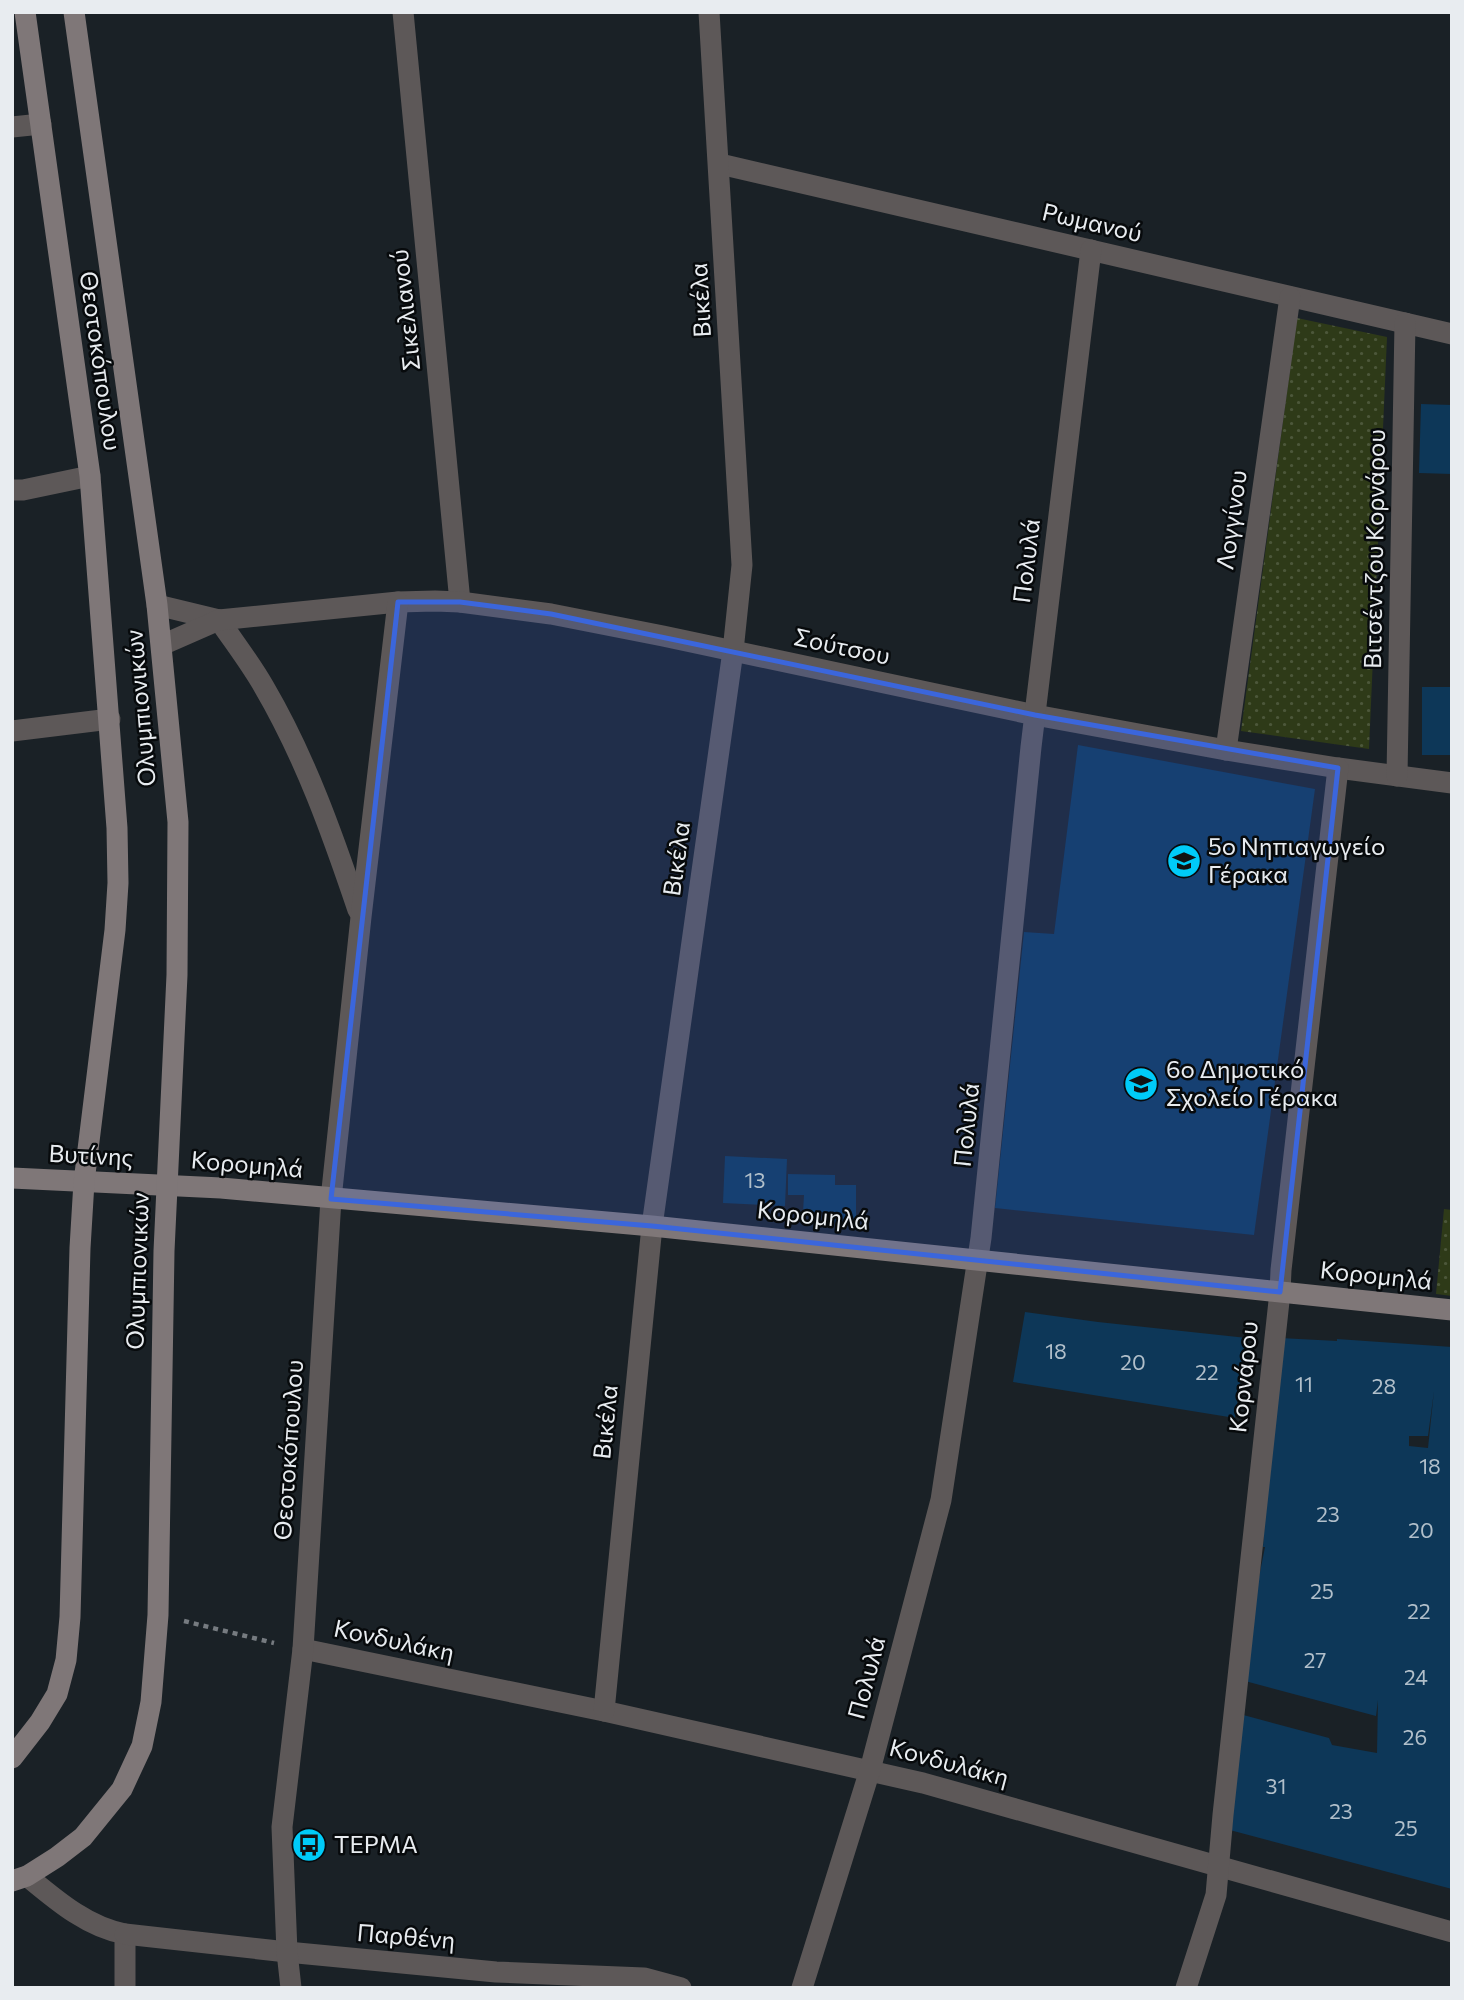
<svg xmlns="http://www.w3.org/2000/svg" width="1464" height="2000" viewBox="0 0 1464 2000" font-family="Commissioner,sans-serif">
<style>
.grass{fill:url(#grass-dots)}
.building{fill:#0d3758;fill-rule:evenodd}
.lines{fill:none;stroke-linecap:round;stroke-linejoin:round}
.path{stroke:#767b80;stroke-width:4.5;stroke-dasharray:5 5;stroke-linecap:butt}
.street{stroke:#5d5858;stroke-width:21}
.secondary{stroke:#7f7778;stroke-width:21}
.marked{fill:#3b66dc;fill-opacity:0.2;stroke:#3b66dc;stroke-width:5;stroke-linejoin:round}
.labels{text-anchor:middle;stroke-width:5;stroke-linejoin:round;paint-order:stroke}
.number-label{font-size:21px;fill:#b1bfca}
.street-label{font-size:24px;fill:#e8ecf0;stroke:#070a0c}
.poi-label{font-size:24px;fill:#e8ecf0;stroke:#070a0c;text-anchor:start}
</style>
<defs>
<pattern id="grass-dots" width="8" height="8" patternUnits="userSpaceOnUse" patternTransform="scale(1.75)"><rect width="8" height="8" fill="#2e3a18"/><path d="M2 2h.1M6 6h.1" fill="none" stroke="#4c573a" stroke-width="1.8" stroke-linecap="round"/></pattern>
</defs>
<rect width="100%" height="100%" fill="#1a2126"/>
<g class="grass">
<path d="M1297,318l90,19 -18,412 -128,-18z"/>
<path d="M1444,1209l8,1v86l-16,-2z"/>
</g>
<g class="building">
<path d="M1421,404l31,1v69l-33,-1z"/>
<rect x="1422" y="687" width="30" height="68"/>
<path d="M1078,745l237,44 -61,446 -259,-27 29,-276 30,2z"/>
<path d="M725,1156l62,3 -2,47 -62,-3z"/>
<path d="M788,1174l47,1v10h21v38l-34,-1 1,-10h-20l1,-17h-16z"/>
<path d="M1025,1312l73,10 149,16 -12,80 -222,-36z"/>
<path d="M1280,1338l57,3v-2l115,8v542l-226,-60 10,-116 93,25 3,7 45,8 1,-53 -2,16 -131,-35 7,-69 13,-65h-2l5,-70zM1434,1391l-6,57 -19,-2v-10h19z"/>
</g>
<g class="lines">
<path class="path" d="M184,1621l90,22"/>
<g class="street">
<path d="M403,12l57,590"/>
<path d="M12,127l29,-3"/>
<path d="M720,164l732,170"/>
<path d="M12,490h11l67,-14"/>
<path d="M157,605l62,15"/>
<path d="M219,620c15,22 32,44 45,67 41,70 68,146 94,223"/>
<path d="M162,645l57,-25 179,-18 37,-1 25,1 91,12 112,22 372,79 191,35 112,18 114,15"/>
<path d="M12,731l98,-12"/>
<path d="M1226,750l64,-453"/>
<path d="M1397,776l8,-453"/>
<path d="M303,1649l301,62 319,72 529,149"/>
<path d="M604,1711l48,-485 81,-575 9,-86 -33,-553"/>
<path d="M27,1876c29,24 60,51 98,58v54"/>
<path d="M125,1934l162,18 209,20 148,6 37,10"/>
<path d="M291,1988l-4,-36 -5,-125 21,-178 28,-450 30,-282 37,-315"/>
<path d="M802,1988l68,-218 71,-270 40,-262 50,-491 60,-497"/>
<path d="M1186,1988l30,-93 7,-80 57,-523 1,-22 57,-502"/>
</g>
<g class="secondary">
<path d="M12,1178l209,10 431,38 800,84"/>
<path d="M12,1758l28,-36 17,-28 9,-34 4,-43 10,-369 4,-66 31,-252 3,-47 -1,-55 -27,-352 -65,-464"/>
<path d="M12,1881l15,-5 30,-19 26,-20 39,-48 20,-43 9,-44 7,-87 6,-364 13,-276 1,-153 -21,-217 -83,-593"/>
</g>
</g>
<path class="marked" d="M398,602h62l91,12 484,101 303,53 -58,524 -628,-66 -321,-27z"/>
<defs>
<g id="school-disc" transform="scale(1.75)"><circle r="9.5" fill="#00cbf8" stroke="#070a0c"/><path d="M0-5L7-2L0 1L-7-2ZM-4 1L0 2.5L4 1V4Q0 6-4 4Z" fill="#111"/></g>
<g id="bus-disc" transform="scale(1.75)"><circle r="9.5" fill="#00cbf8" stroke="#070a0c"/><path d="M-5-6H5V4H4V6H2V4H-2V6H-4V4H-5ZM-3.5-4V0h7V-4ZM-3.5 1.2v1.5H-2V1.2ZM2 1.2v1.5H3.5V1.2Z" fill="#111"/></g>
</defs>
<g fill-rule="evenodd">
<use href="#school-disc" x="1184" y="861"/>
<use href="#school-disc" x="1141" y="1084"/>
<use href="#bus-disc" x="309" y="1845"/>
</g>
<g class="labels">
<g class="number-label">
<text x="755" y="1188">13</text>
<text x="1056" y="1359">18</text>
<text x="1133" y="1370">20</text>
<text x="1207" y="1380">22</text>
<text x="1304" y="1392">11</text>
<text x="1384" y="1394">28</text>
<text x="1430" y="1474">18</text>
<text x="1328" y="1522">23</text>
<text x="1421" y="1538">20</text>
<text x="1322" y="1599">25</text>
<text x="1419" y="1619">22</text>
<text x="1315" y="1668">27</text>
<text x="1416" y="1685">24</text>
<text x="1415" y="1745">26</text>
<text x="1276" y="1794">31</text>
<text x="1341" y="1819">23</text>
<text x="1406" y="1836">25</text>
</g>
<g class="street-label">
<text transform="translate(1092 223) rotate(13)" y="8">Ρωμανού</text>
<text transform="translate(701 300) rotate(-93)" y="8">Βικέλα</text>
<text transform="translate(406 310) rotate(-96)" y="8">Σικελιανού</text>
<text transform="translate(100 361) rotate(82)" y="8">Θεοτοκόπουλου</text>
<text transform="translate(1232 520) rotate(-82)" y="8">Λογγίνου</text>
<text transform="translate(1375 549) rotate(-89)" y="8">Βιτσέντζου Κορνάρου</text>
<text transform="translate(1027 561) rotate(-83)" y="8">Πολυλά</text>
<text transform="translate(842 647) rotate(12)" y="8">Σούτσου</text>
<text transform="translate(141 708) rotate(-95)" y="8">Ολυμπιονικών</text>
<text transform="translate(677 859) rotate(-82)" y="8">Βικέλα</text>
<text transform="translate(967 1125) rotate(-84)" y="8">Πολυλά</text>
<text transform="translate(91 1156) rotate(3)" y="8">Βυτίνης</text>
<text transform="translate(247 1165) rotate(5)" y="8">Κορομηλά</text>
<text transform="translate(813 1216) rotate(6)" y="8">Κορομηλά</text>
<text transform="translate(138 1271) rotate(-88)" y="8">Ολυμπιονικών</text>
<text transform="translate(1376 1276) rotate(6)" y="8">Κορομηλά</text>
<text transform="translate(1244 1377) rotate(-84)" y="8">Κορνάρου</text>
<text transform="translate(606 1422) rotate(-84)" y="8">Βικέλα</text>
<text transform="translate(289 1450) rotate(-86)" y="8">Θεοτοκόπουλου</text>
<text transform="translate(394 1641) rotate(12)" y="8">Κονδυλάκη</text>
<text transform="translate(867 1678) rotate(-75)" y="8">Πολυλά</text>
<text transform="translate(949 1763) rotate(15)" y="8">Κονδυλάκη</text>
<text transform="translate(406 1937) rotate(5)" y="8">Παρθένη</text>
</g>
<g class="poi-label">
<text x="1208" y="855">5ο Νηπιαγωγείο<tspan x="1208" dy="28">Γέρακα</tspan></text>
<text x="1166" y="1078">6ο Δημοτικό<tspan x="1166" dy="28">Σχολείο Γέρακα</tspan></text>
<text x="334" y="1853">ΤΕΡΜΑ</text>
</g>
</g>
<rect width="1464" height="2000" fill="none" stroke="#e8ecf0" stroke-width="28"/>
</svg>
